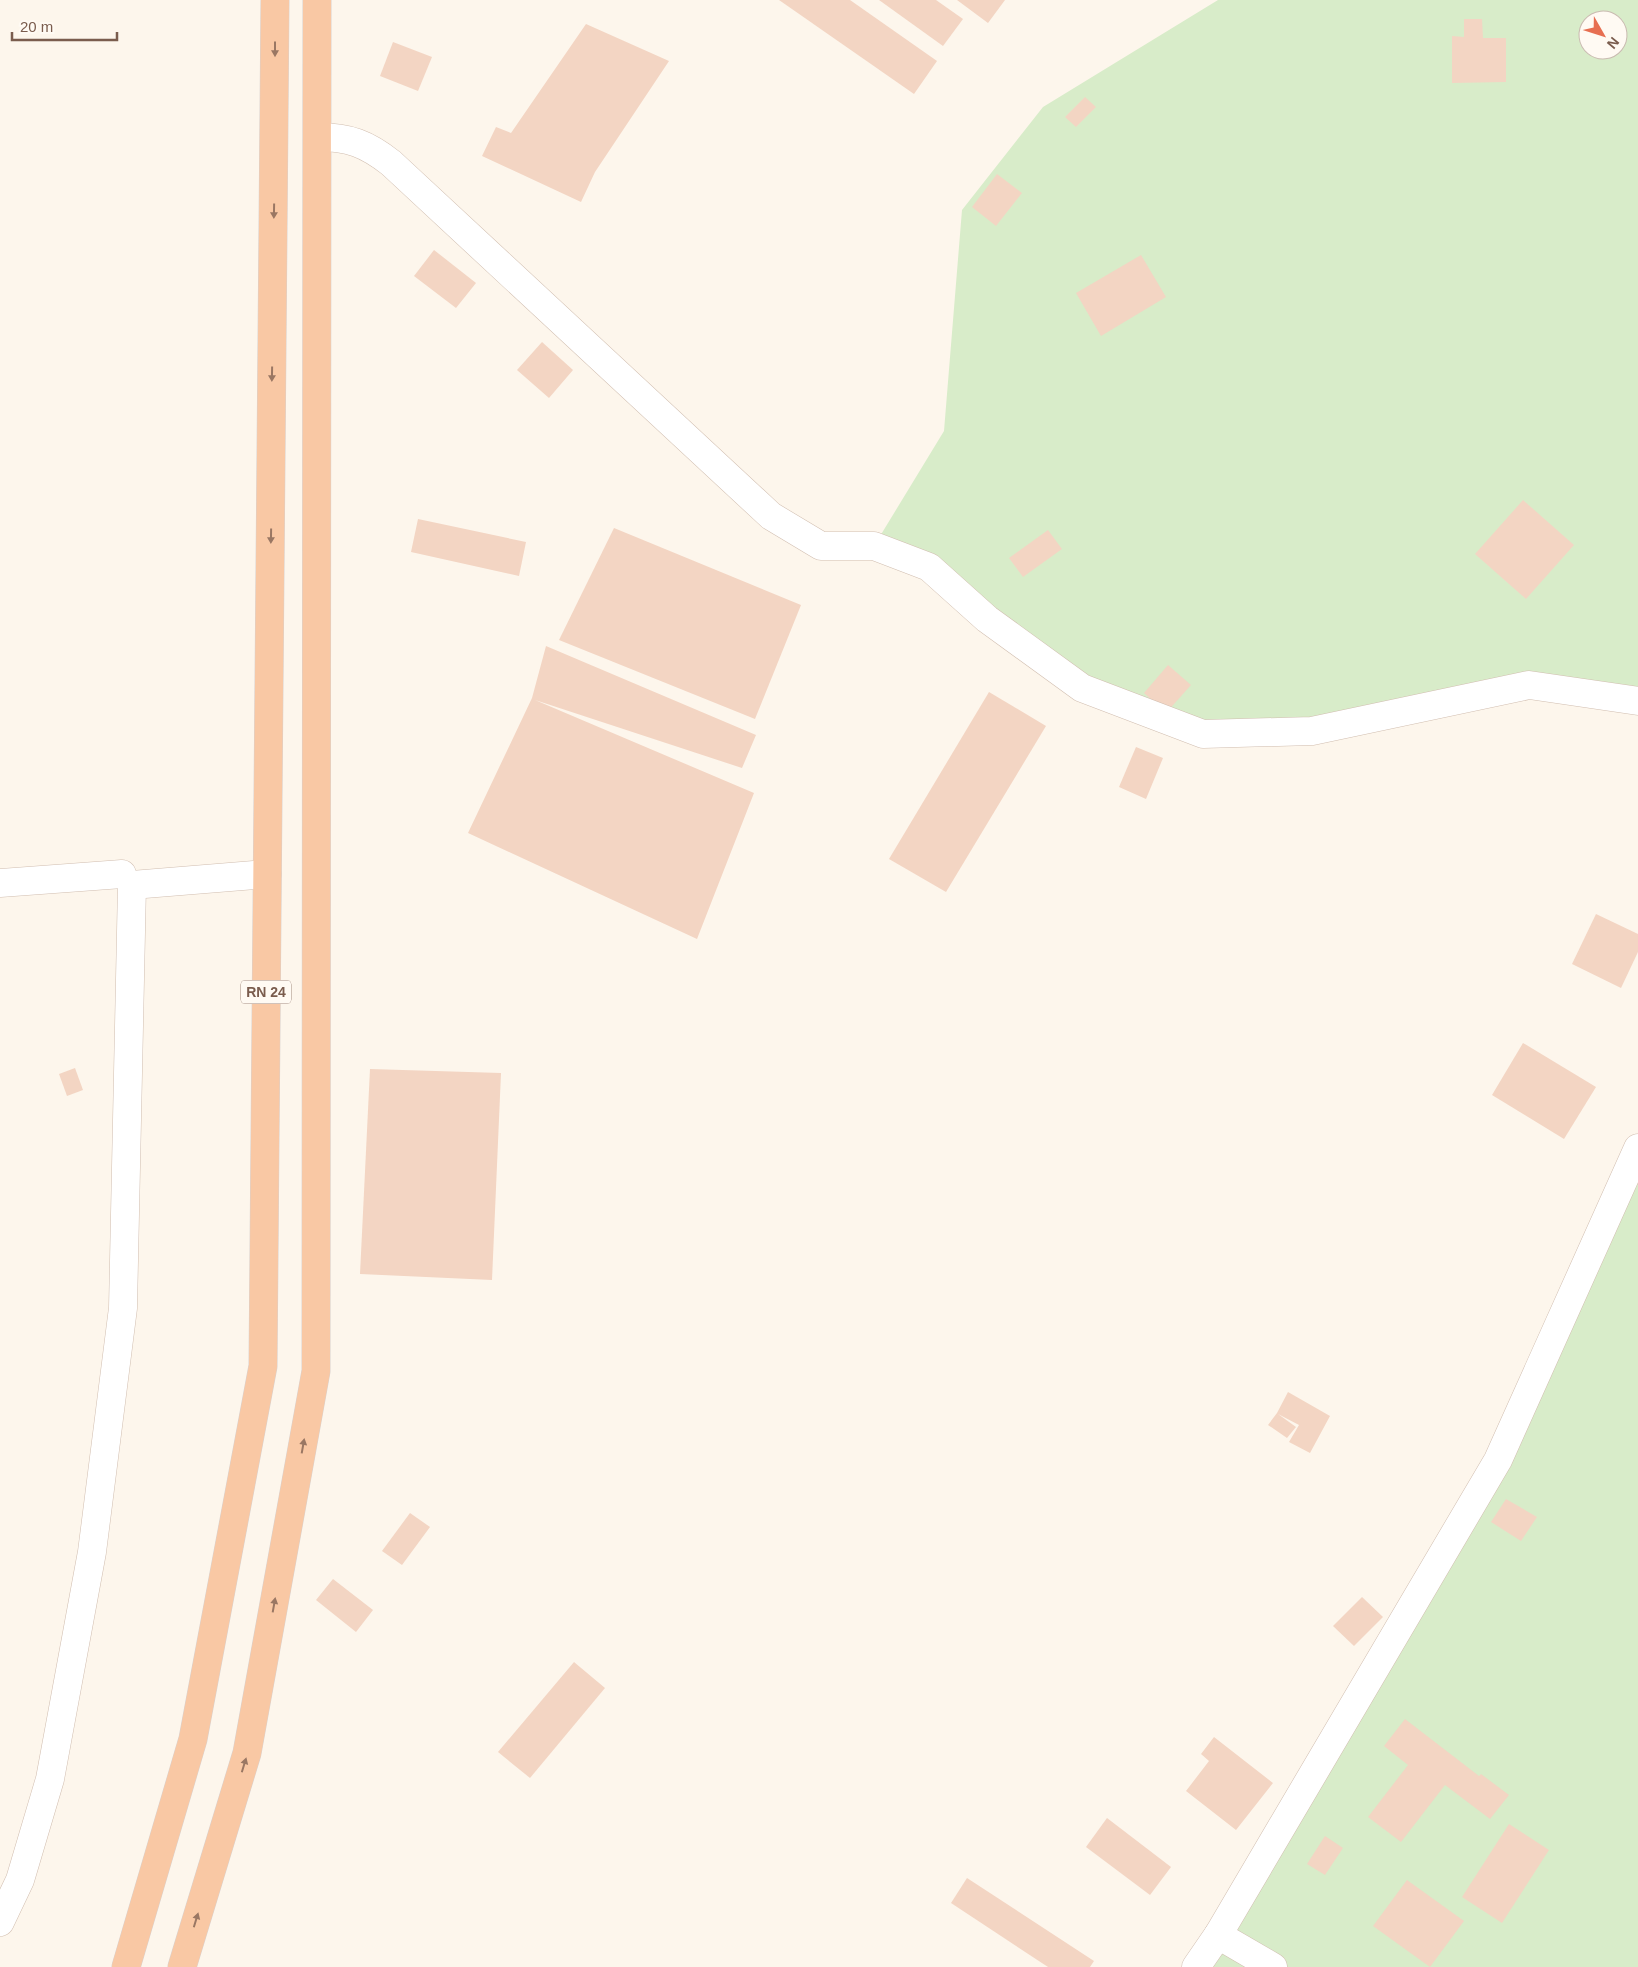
<svg xmlns="http://www.w3.org/2000/svg" width="1638" height="1967" viewBox="0 0 1638 1967" font-family="Arial,sans-serif">
<style>
.green{fill:#d8ecc9;fill-rule:evenodd}
.building{fill:#f3d5c3}
.lines{fill:none;stroke-linecap:round;stroke-linejoin:round}
.minor-casing{stroke:#d1beb0;stroke-width:29}
.trunk-casing{stroke:#dad1cd;stroke-width:29}
.minor{stroke:#fff;stroke-width:28}
.trunk{stroke:#f9c8a4;stroke-width:28}
.oneway{fill:#9a7763}
.labels{text-anchor:middle;stroke-width:4;stroke-linejoin:round;paint-order:stroke}
.shield{fill:#fffaf3;stroke:#a28b7f;stroke-width:1}
.shield-label{font-size:14px;font-weight:bold;fill:#7a5c4d}
</style>
<rect width="100%" height="100%" fill="#fdf6ec"/>
<g class="green">
<path d="M1218,0h420v701l-109,-16 -326,49 -121,-46 -95,-69 -113,-73 70,-115 18,-221 81,-103zM1588,20h30v30h-30z"/>
<path d="M1638,1148v819h-442l302,-507z"/>
</g>
<g class="building">
<path d="M779,0h71l87,61 -23,33z"/>
<path d="M879,0h57l27,19 -20,27z"/>
<path d="M957,0h48l-17,23z"/>
<path d="M1464,19h18l1,19h23v44l-54,1v-47l12,1z"/>
<path d="M586,24l83,37 -74,111 -14,30 -99,-46 14,-29 15,6z"/>
<path d="M393,42l39,15 -14,34 -38,-15z"/>
<path d="M1085,97l11,10 -20,20 -11,-10z"/>
<path d="M997,174l25,19 -26,33 -24,-19z"/>
<path d="M434,250l42,33 -20,25 -42,-32z"/>
<path d="M1141,255l25,42 -65,39 -25,-43z"/>
<path d="M542,342l31,28 -24,28 -32,-28z"/>
<path d="M1523,500l51,45 -48,54 -51,-45z"/>
<path d="M418,519l108,23 -7,34 -108,-24z"/>
<path d="M614,528l187,77 -46,114 -196,-79z"/>
<path d="M1048,530l14,19 -39,28 -14,-19z"/>
<path d="M546,646l210,89 -14,33 -207,-68 219,93 -57,146 -229,-106 64,-135z"/>
<path d="M1168,665l23,20 -25,28 -22,-20z"/>
<path d="M989,692l57,34 -100,166 -57,-33z"/>
<path d="M1136,747l27,11 -17,41 -27,-12z"/>
<path d="M1596,914l42,20v18l-17,36 -49,-24z"/>
<path d="M1523,1043l73,44 -32,52 -72,-44z"/>
<path d="M75,1068l8,22 -16,6 -8,-22z"/>
<path d="M370,1069l131,4 -9,207 -132,-6z"/>
<path d="M1288,1392l42,24 -20,37 -21,-11 10,-17 -21,-11 18,13 -9,11 -19,-13 9,-12z"/>
<path d="M1506,1499l31,18 -16,24 -30,-19z"/>
<path d="M410,1513l20,14 -28,38 -20,-14z"/>
<path d="M333,1579l40,31 -17,22 -40,-32z"/>
<path d="M1362,1597l21,20 -29,29 -21,-20z"/>
<path d="M574,1662l31,26 -75,90 -32,-26z"/>
<path d="M1405,1719l74,57 2,-2 28,21 -19,24 -45,-34 -44,57 -33,-25 40,-52 -24,-19z"/>
<path d="M1214,1737l59,46 -37,47 -50,-39 23,-30 -8,-7z"/>
<path d="M1107,1818l64,49 -21,28 -64,-48z"/>
<path d="M1509,1824l40,26 -47,73 -40,-26z"/>
<path d="M1325,1836l18,12 -18,27 -18,-11z"/>
<path d="M967,1878l127,83 -4,6h-42l-97,-64z"/>
<path d="M1407,1880l57,41 -34,46 -57,-41z"/>
</g>
<g class="lines">
<g class="minor-casing">
<g id="minor">
<path d="M318,137c31,0 49,7 73,26l380,353 50,30h53l55,21 58,52 95,69 121,46 109,-3 217,-46 109,16"/>
<path d="M0,883l122,-9"/>
<path d="M0,1922l20,-42 30,-101 42,-227 31,-244 9,-423 135,-11"/>
<path d="M1218,1935l55,32"/>
<path d="M1196,1967l22,-32 280,-475 140,-312"/>
</g>
</g>
<g class="trunk-casing">
<g id="trunk">
<path d="M126,1967l67,-228 70,-373 12,-1366"/>
<path d="M182,1967l65,-214 69,-382 1,-1371"/>
</g>
</g>
<use href="#minor" class="minor"/>
<use href="#trunk" class="trunk"/>
</g>
<defs><path id="oneway-solid" d="M-6-.8H1V-3.2L6.5 0L1 3.2V.8H-6Z" transform="scale(1.25)"/></defs>
<g class="oneway">
<use href="#oneway-solid" transform="translate(275 49) rotate(90)"/>
<use href="#oneway-solid" transform="translate(274 211) rotate(91)"/>
<use href="#oneway-solid" transform="translate(272 374) rotate(91)"/>
<use href="#oneway-solid" transform="translate(271 536) rotate(91)"/>
<use href="#oneway-solid" transform="translate(303 1446) rotate(-80)"/>
<use href="#oneway-solid" transform="translate(274 1605) rotate(-80)"/>
<use href="#oneway-solid" transform="translate(244 1765) rotate(-73)"/>
<use href="#oneway-solid" transform="translate(196 1920) rotate(-73)"/>
</g>
<g class="labels">
<rect class="shield" x="241" y="980.5" width="50" height="23" rx="4"/>
<g class="shield-label">
<text x="266" y="997">RN 24</text>
</g>
</g>
<g transform="translate(1603 35) rotate(129)"><circle r="24" fill="#fffaf3" stroke="#cabbb1"/>
<path d="M0-4L9 19L0 12L-9 19Z" fill="#e76f51"/>
<text y="-8" font-size="14" font-weight="bold" text-anchor="middle" fill="#7a5c4d">N</text>
</g>
<path d="M12 32v8h105v-8" fill="none" stroke="#7a5c4d" stroke-width="2.5"/>
<text x="20" y="32" font-size="15" fill="#7a5c4d" stroke="#fffaf3" stroke-width="4" paint-order="stroke">20 m</text>
</svg>
